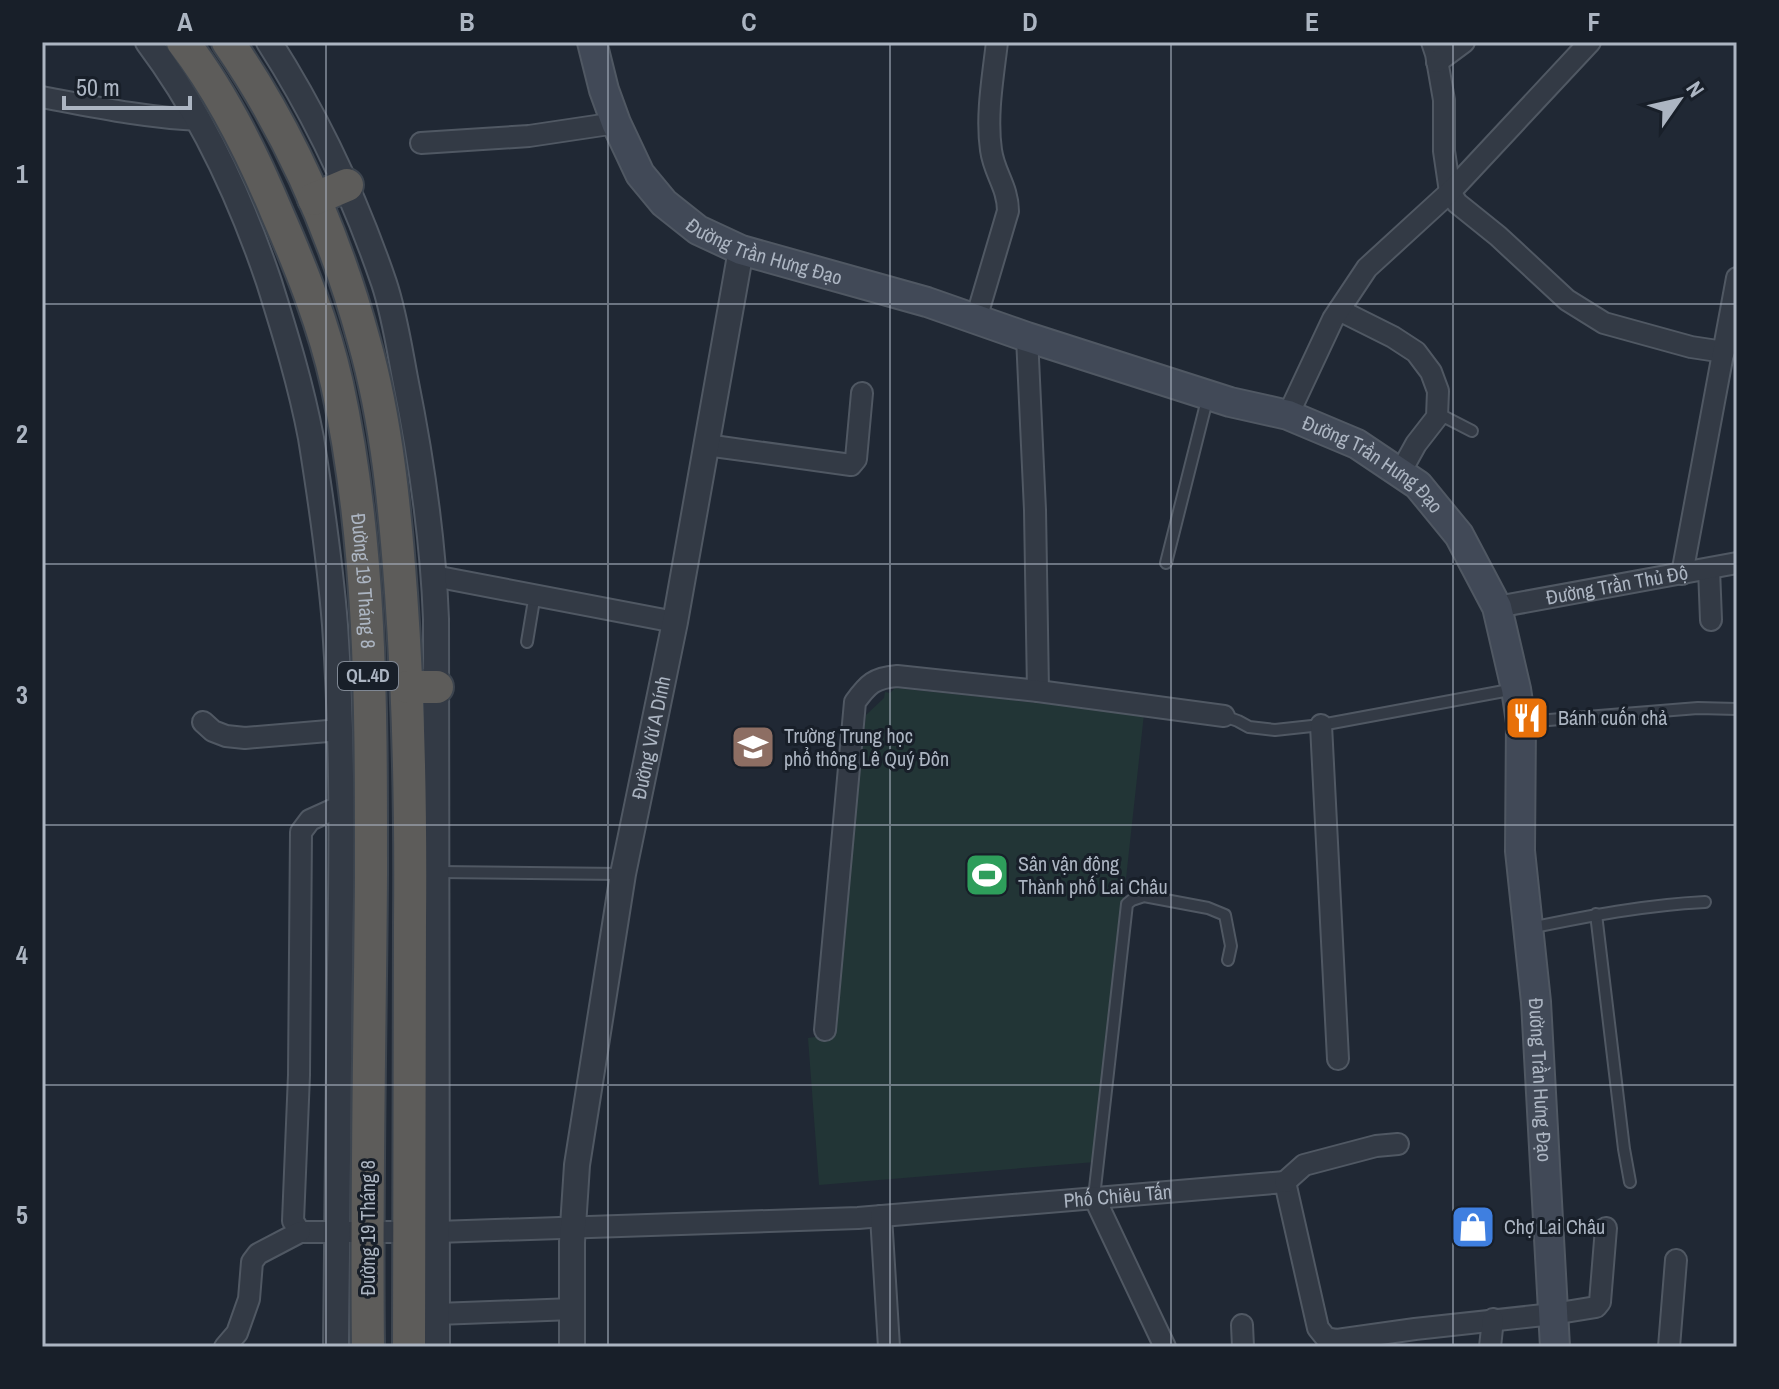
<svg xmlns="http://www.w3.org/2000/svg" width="1779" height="1389" viewBox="0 0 1779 1389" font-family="'Archivo Narrow',sans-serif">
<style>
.green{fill:#223536}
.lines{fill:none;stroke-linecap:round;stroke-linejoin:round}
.service-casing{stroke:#505863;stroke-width:14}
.minor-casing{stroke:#505863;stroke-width:24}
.tertiary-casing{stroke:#505863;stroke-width:28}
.secondary-casing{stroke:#505863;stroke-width:32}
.trunk-casing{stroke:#3d454f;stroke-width:36}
.service{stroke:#333a45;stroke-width:10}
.minor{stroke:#333a45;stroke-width:20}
.tertiary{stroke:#333a45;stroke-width:24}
.secondary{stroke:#414957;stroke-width:28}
.trunk{stroke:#5d5c5a;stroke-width:32}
.grid{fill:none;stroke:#acb5c2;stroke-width:2;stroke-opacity:0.55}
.labels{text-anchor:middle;stroke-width:6;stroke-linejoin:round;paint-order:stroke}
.shield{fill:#181f29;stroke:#808894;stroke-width:2}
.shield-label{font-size:18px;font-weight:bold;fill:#acb5c2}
.street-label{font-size:20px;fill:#acb5c2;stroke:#181f29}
.poi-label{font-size:20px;fill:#acb5c2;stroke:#181f29;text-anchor:start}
.neatline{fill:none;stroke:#acb5c2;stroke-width:3}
.grid-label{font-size:26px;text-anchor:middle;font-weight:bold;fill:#acb5c2}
</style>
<rect width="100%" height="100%" fill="#202834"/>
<path class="green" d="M895,688l249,26 -49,448 -276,23 -11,-147 21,-3 37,-320 18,-17 1,-6 5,1z"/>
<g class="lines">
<g class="service-casing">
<g id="service">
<path d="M1437,413l35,18"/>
<path d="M1166,563l42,-167"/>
<path d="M527,642l8,-48"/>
<path d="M1224,716l14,5 11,6 26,3 46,-5 194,-36"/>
<path d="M1523,722l175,-14 39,1"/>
<path d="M438,872l183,2"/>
<path d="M1596,914l28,235 6,33"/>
<path d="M1530,928c58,-12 115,-23 175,-26"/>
<path d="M1094,1197l33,-293 5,-4 12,-4 64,12 17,7 6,31 -3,14"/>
</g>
</g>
<g class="minor-casing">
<g id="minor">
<path d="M1432,42l4,12 8,46v51l6,41 7,11 41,33 69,64 37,23 87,24 33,5"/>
<path d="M1437,62l27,-20"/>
<path d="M42,97c53,10 105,21 158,23"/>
<path d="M421,143l108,-7 87,-13"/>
<path d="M1339,310l54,27 23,15 15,20 7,19 -1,26 -21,27 -16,29"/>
<path d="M976,319l32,-108c0,-24 -14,-38 -17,-61 -5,-35 2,-73 6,-108"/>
<path d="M1027,337l8,173 3,181"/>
<path d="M1288,415l45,-96 34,-51 83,-76 140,-150"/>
<path d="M706,445l145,20 5,-6 6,-66"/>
<path d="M1709,569l2,51"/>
<path d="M1682,574l55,-296"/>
<path d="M434,576l241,46"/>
<path id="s1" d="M1497,607l240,-44"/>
<path d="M203,722l10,9 13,5 19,2 95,-8"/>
<path d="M1321,725l17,334"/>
<path id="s2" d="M341,806l-31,14 -9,12 -2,243 -6,146 7,11h137l421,-14 427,-36 33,146 8,10 11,2 78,-11 138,-15 43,-7 4,-5 6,-74"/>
<path d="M825,1030l30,-328c13,-18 19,-24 42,-26l141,15 186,25"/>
<path d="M1285,1182l19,-17 72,-19 22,-2"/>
<path d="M1094,1197l71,150"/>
<path d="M881,1216l8,131"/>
<path d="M437,1314l136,-5"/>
<path d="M1242,1325l1,22"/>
<path d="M225,1347l12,-14 12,-34 3,-37 6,-8 42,-22"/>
<path d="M1490,1347l3,-28"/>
<path d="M1669,1347l7,-87"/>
</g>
</g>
<g class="tertiary-casing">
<g id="tertiary">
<path d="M148,42c54,72 92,154 121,240 16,51 32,103 42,156 10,62 19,125 24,187 8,115 7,230 5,344 -1,126 -3,252 -4,378"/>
<path d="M269,42c48,75 86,156 115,241 10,30 15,63 21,95 16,79 28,160 31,241l1,728"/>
<path id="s3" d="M572,1347v-105l5,-77 46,-291 52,-252 66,-372"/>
</g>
</g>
<g class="secondary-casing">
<g id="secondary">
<path id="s4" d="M592,42l12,48 12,33 24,51 24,29 34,27 43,20 186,52 100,35 203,65 58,13 69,29 61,41 41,50 38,72 19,82 5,33 -1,129 16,151 19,345"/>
</g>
</g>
<g class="trunk-casing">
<g id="trunk">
<path id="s5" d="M183,42c40,52 69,111 94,171 24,55 47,112 60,171 35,161 34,327 34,491 -1,157 -5,315 -3,472"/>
<path d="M228,42c62,90 107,193 136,299 23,81 31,168 37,252 8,110 10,220 9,330 0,141 -1,283 -1,424"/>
<path d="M314,199l33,-14"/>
<path d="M407,687h30"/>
</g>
</g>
<use href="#service" class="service"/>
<use href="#minor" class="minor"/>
<use href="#tertiary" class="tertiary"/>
<use href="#secondary" class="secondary"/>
<use href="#trunk" class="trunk"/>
</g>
<path class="grid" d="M326,42v1305M608,42v1305M890,42v1305M1171,42v1305M1453,42v1305M42,304h1695M42,564h1695M42,825h1695M42,1085h1695"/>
<defs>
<g id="restaurant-square" transform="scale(2.3)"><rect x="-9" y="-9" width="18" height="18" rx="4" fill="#e8710a" stroke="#181f29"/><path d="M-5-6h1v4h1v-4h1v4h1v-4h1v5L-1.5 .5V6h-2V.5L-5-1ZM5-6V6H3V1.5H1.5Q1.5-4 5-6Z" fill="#fff"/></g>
<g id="school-square" transform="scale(2.3)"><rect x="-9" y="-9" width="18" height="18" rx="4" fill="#8d6e63" stroke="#181f29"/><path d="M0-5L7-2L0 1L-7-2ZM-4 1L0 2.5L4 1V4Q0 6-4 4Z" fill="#fff"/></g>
<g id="stadium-square" transform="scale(2.3)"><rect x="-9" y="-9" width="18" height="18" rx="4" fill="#2e9e5b" stroke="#181f29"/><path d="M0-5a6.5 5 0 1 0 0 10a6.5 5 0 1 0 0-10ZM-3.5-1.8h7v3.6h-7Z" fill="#fff"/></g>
<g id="shop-square" transform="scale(2.3)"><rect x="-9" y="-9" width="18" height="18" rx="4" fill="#3f7fe0" stroke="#181f29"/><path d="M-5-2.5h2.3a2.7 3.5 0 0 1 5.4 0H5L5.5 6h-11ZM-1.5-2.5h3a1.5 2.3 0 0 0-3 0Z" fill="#fff"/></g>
</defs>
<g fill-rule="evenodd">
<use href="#restaurant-square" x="1527" y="718"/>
<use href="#school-square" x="753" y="747"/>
<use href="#stadium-square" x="987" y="875"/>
<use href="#shop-square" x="1473" y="1227"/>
</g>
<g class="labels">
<rect class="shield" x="338" y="662" width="60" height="28" rx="6"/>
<g class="shield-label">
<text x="368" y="682">QL.4D</text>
</g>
<g class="street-label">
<text dy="7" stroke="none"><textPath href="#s4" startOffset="292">Đường Trần Hưng Đạo</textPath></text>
<text dy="7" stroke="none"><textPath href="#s4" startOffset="940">Đường Trần Hưng Đạo</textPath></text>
<text dy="7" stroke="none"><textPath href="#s5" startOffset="576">Đường 19 Tháng 8</textPath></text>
<text dy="7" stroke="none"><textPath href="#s1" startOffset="122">Đường Trần Thủ Độ</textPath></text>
<text dy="7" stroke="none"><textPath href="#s3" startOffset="616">Đường Vừ A Dính</textPath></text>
<text dy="7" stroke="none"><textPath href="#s4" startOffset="1612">Đường Trần Hưng Đạo</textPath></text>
<text dy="7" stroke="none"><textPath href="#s2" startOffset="1270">Phố Chiêu Tấn</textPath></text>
<text transform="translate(368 1228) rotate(-90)" y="7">Đường 19 Tháng 8</text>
</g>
<g class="poi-label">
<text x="1558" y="725">Bánh cuốn chả</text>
<text x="784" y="743">Trường Trung học<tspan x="784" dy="23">phổ thông Lê Quý Đôn</tspan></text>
<text x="1018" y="871">Sân vận động<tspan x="1018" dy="23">Thành phố Lai Châu</tspan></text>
<text x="1504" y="1234">Chợ Lai Châu</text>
</g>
</g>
<rect width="1779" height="1389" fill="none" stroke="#181f29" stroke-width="88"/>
<g transform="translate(1679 100) rotate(56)" stroke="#181f29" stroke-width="6" paint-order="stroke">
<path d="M0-6L14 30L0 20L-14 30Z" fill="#acb5c2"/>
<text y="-12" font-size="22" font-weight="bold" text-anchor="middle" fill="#acb5c2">N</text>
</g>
<path d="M64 96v12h126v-12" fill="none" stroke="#acb5c2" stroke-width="4"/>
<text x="76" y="96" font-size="24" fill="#acb5c2" stroke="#181f29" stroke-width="6" paint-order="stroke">50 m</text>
<rect x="44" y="44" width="1691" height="1301" class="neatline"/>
<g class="grid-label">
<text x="185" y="31">A</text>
<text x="467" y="31">B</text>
<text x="749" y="31">C</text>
<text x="1030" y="31">D</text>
<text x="1312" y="31">E</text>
<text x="1594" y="31">F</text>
<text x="22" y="183">1</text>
<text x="22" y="443">2</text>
<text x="22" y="704">3</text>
<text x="22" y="964">4</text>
<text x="22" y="1224">5</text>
</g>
</svg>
